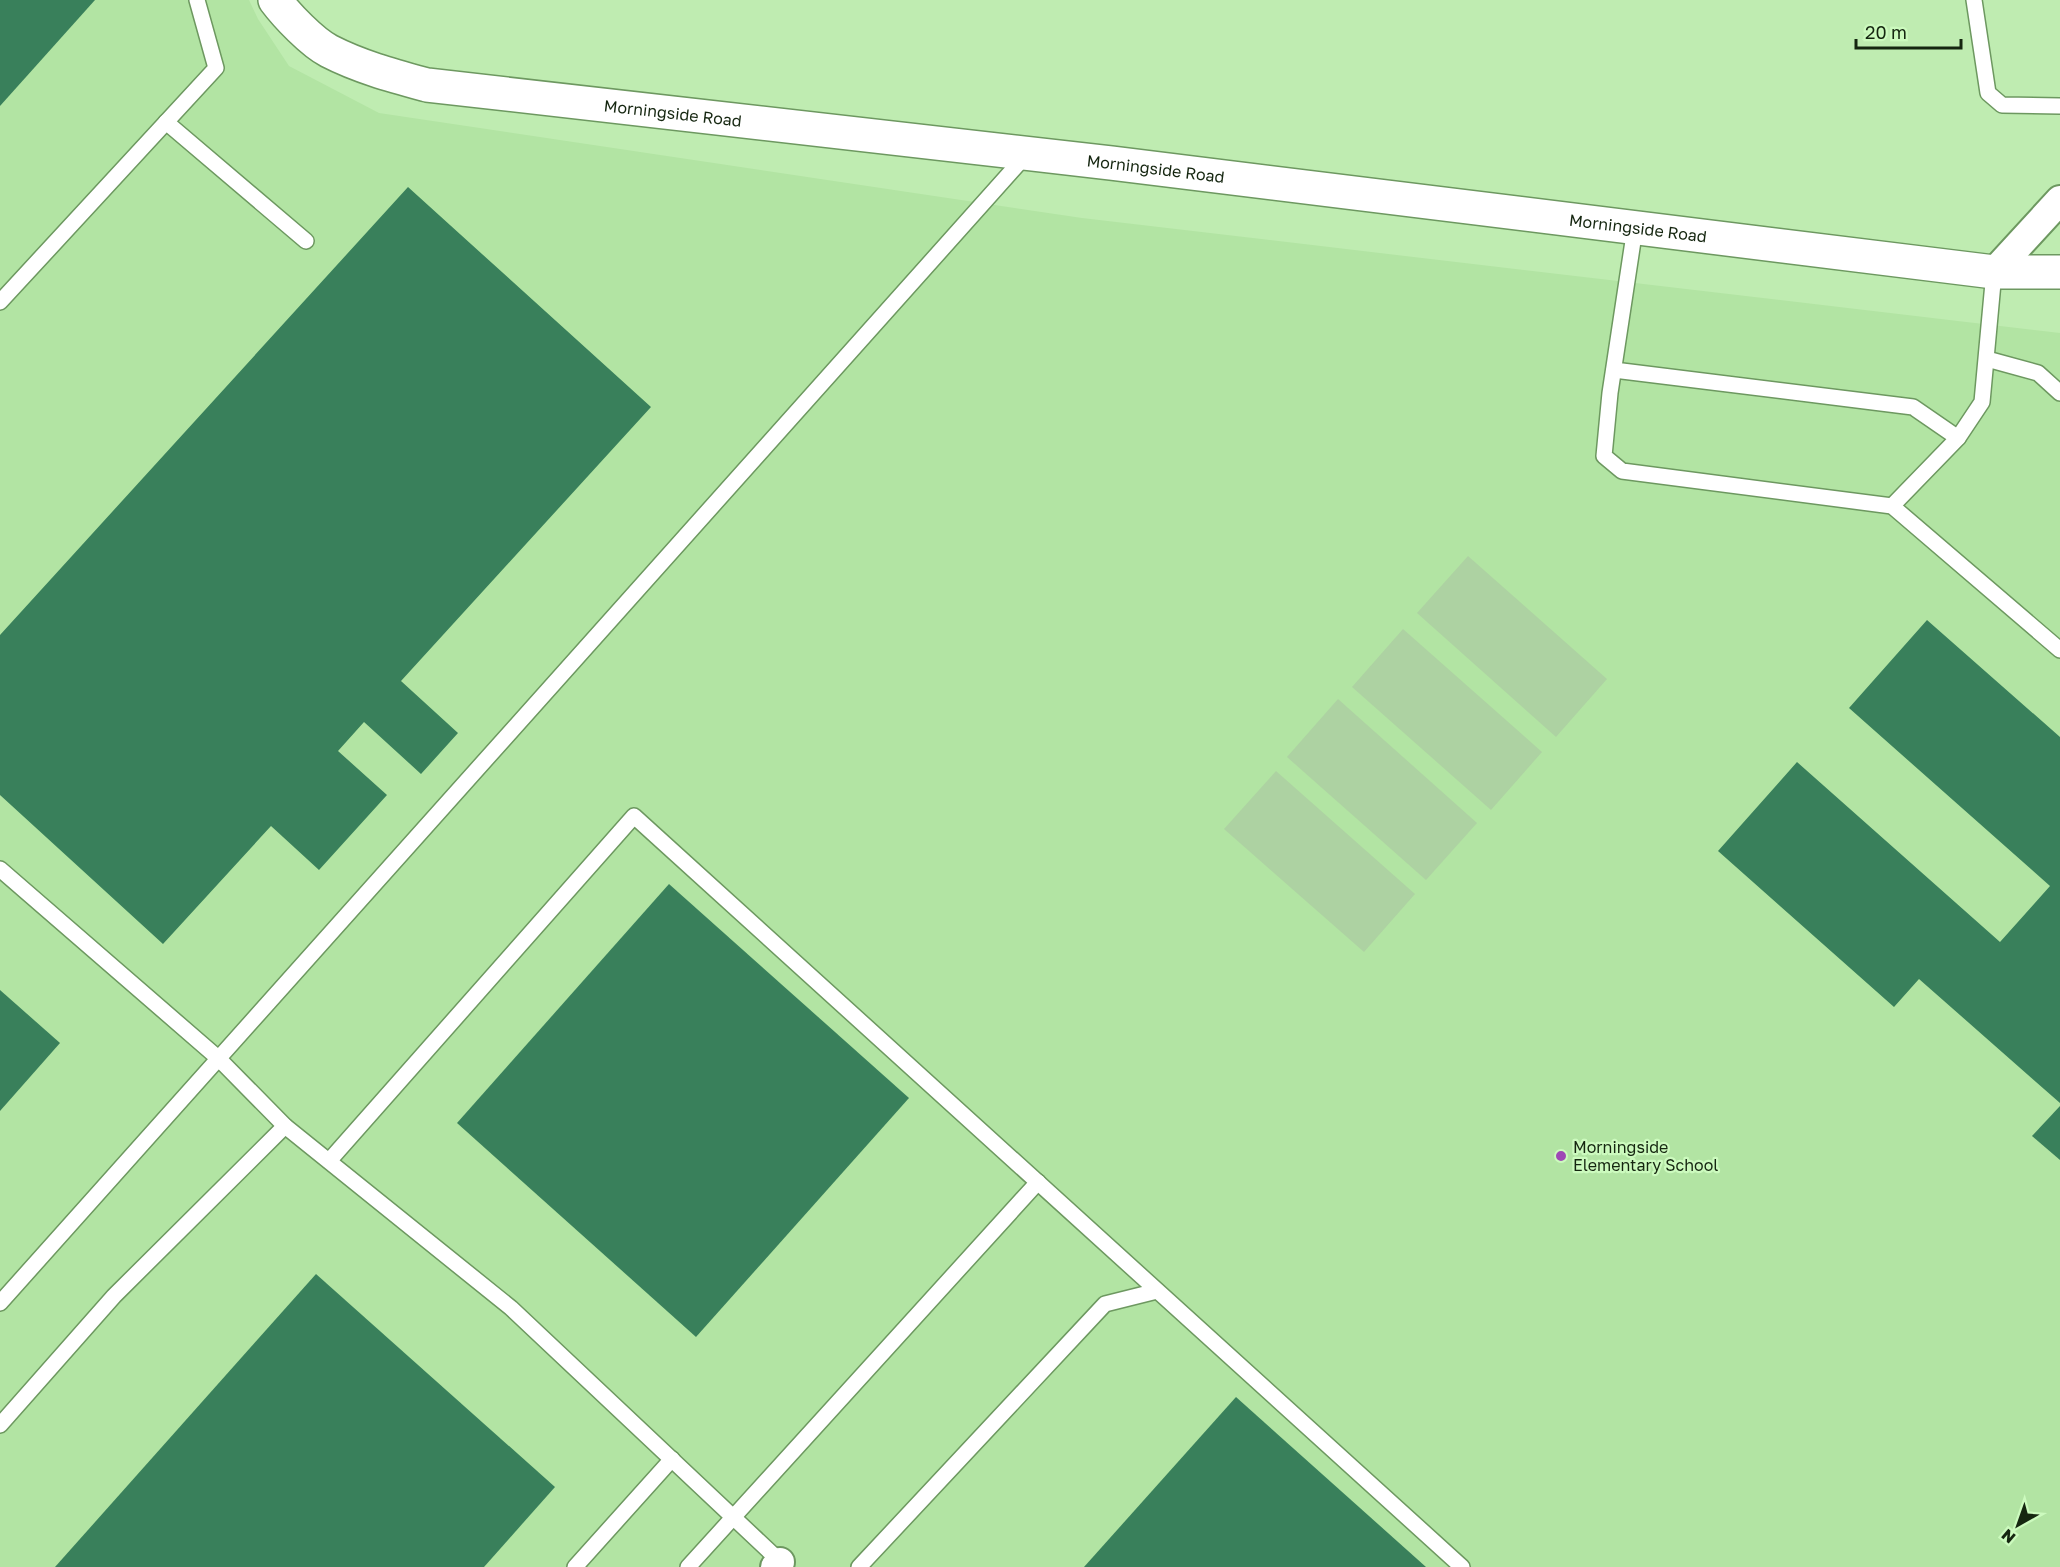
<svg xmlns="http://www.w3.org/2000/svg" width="2060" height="1567" viewBox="0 0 2060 1567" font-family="'Golos Text',sans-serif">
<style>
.built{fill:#b2e4a3}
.green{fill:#add2a2}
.building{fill:#39805b}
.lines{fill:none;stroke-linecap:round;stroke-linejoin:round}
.service-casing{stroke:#6d9860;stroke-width:18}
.minor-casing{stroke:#6d9860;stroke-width:32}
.tertiary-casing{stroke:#6d9860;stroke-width:36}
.service{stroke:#fff;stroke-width:15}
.minor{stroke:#fff;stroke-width:28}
.tertiary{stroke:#fff;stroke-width:33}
.poi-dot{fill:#9e48b5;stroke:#ccfabe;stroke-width:2}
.labels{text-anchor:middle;stroke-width:4.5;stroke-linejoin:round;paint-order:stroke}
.street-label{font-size:16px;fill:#152610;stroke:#ccfabe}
.poi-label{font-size:16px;fill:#152610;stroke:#ccfabe;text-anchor:start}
</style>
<rect width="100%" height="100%" fill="#bfecb1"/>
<path class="built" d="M0,0h249l9,19 31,47 90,47 703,105 978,115v1234h-2060z"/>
<g class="green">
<path d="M1468,556l139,123 -51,58 -139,-124z"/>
<path d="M1403,629l139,123 -51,58 -139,-123z"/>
<path d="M1338,699l139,124 -51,57 -139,-123z"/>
<path d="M1276,771l139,123 -51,58 -140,-123z"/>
</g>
<g class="building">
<path d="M0,0h95l-95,106z"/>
<path d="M408,187l243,220 -250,274 57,52 -37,41 -57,-52 -26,29 49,44 -68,75 -48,-44 -108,118 -163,-149v-160z"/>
<path d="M1927,620l133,117v366l-141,-124 -25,28 -176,-156 79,-89 203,180 50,-56 -201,-178z"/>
<path d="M669,884l240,214 -213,239 -239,-214z"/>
<path d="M0,990l60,53 -60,68z"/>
<path d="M2060,1106v54l-28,-24z"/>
<path d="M316,1274l239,213 -71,80h-429z"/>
<path d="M1236,1397l190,170h-342z"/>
</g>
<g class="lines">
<g class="service-casing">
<g id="service">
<path d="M1974,0l14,93 14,12 58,1"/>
<path d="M166,122l140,119"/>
<path d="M1635,228l-25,165 -6,63 18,15 270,35 168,144"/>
<path d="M0,302l216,-234 -19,-68"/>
<path d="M1987,359l51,14 22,20"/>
<path d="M1614,370l299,37 45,31"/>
<path d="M1892,506l66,-68 24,-36 12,-130"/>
<path d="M0,869l218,189 67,68 226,182 274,258"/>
<path d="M329,1161l305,-345 828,751"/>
<path d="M0,1303l1027,-1149"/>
<path d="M0,1425l114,-129 171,-170"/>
<path d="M575,1567l97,-108"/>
<path d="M688,1567l350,-385"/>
<path d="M859,1567l246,-263 52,-13"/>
</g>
</g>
<g class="minor-casing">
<g id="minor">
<path d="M1994,272l66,-72"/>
<path d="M775,1567l5,-5"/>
</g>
</g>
<g class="tertiary-casing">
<g id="tertiary">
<path id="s1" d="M275,0c12,16 37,42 54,51 31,16 65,25 98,34l684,78 883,109h66"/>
</g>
</g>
<use href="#service" class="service"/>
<use href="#minor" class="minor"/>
<use href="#tertiary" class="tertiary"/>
</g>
<circle class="poi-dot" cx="1561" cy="1156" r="6"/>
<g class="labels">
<g class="street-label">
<text dy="6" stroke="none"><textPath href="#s1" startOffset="426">Morningside Road</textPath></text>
<text dy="6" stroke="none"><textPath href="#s1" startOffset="912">Morningside Road</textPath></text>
<text dy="6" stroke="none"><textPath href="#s1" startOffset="1398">Morningside Road</textPath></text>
</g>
<g class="poi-label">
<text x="1573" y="1153">Morningside<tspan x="1573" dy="18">Elementary School</tspan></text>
</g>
</g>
<g transform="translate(2018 1525) rotate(220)" stroke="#ccfabe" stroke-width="4.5" paint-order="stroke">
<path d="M0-4.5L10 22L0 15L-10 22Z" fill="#152610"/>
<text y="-9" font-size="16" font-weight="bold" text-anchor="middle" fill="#152610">N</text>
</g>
<path d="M1856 39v9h105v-9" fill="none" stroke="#152610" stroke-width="3"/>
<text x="1865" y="39" font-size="18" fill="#152610" stroke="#ccfabe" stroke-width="4.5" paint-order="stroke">20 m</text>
</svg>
